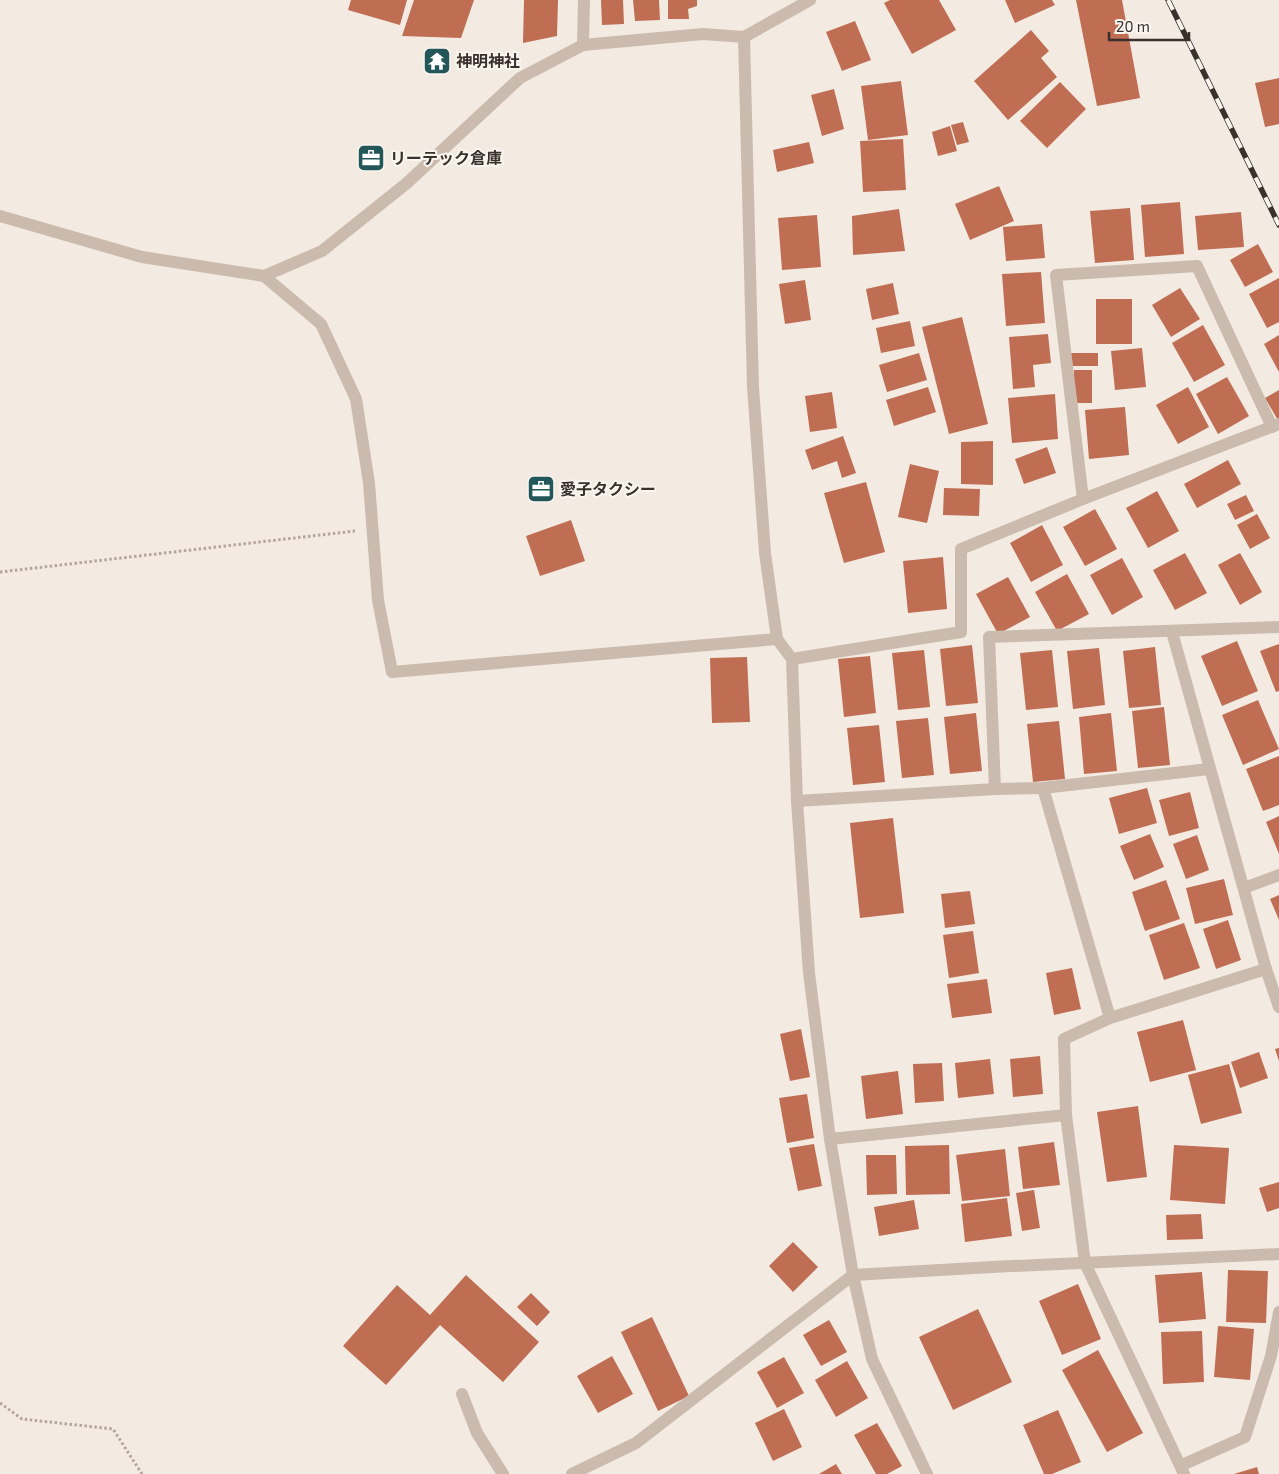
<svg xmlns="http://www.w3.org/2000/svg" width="1279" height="1474" viewBox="0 0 1279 1474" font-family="'Exo 2','Noto Sans JP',sans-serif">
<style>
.building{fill:#bf6d53}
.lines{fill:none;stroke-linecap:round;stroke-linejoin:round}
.path{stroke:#b6a598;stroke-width:3;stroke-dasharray:2.5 2.5;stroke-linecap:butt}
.minor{stroke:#cbbbae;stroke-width:12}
.rail-casing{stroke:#3a302c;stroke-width:5.5}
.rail{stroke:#faf5ef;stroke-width:4;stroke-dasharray:11;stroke-linecap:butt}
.labels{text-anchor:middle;stroke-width:4;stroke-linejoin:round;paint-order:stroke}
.poi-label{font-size:16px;font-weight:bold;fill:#3a302c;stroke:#faf5ef;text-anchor:start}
</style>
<rect width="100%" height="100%" fill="#f3ebe2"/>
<g class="building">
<path d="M351,0h56l-7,25 -52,-15z"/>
<path d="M414,0h60l-13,38 -59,-2z"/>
<path d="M524,0h34l-1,36 -34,7z"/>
<path d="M601,0h22l1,24 -22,1z"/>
<path d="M633,0h26l1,20 -25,1z"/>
<path d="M668,0h29v6l-9,3 1,10h-21z"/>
<path d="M890,0h49l17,30 -44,24 -28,-51z"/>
<path d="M1005,0h47l3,5 -40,18z"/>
<path d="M1076,0h46l18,98 -43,8z"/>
<path d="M855,21l16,39 -29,11 -16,-39z"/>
<path d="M1031,30l18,21 -8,7 16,19 -49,43 -34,-39z"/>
<path d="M1279,78v46l-14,3 -10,-44z"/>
<path d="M901,81l7,54 -40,5 -7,-54z"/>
<path d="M1060,82l26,27 -39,39 -27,-27z"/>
<path d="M834,89l10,40 -22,7 -11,-41z"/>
<path d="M963,122l6,20 -12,3 -6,-20z"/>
<path d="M950,126l7,25 -19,5 -6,-24z"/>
<path d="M903,139l3,51 -43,2 -3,-51z"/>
<path d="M809,142l5,21 -37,9 -4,-22z"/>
<path d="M999,186l15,35 -44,19 -15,-36z"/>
<path d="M1180,202l4,52 -39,3 -4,-52z"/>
<path d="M1130,208l4,52 -39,3 -5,-52z"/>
<path d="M899,209l6,42 -52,4 -1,-39z"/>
<path d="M1241,212l3,35 -46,3 -3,-34z"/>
<path d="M817,215l4,52 -39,3 -4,-52z"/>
<path d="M1042,224l3,34 -39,3 -3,-34z"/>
<path d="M1258,244l15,28 -28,15 -15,-27z"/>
<path d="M1041,272l4,51 -39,3 -4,-52z"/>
<path d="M1279,278v44l-12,6 -18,-34z"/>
<path d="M805,280l6,40 -26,4 -6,-40z"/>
<path d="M893,283l6,31 -27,6 -6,-31z"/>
<path d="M1180,288l20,31 -29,18 -19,-32z"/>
<rect x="1096" y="299" width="36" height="45"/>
<path d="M962,317l26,107 -39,10 -27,-107z"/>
<path d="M910,321l5,25 -34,7 -5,-25z"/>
<path d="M1203,325l22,40 -31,17 -22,-39z"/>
<path d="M1048,334l3,29 -18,2 2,22 -22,2 -4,-52z"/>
<path d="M1279,335v37l-15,-28z"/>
<path d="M1142,348l4,39 -31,3 -4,-39z"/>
<path d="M919,353l8,27 -40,12 -8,-27z"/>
<rect x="1071" y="353" width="27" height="13"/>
<rect x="1074" y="370" width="18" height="33"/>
<path d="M1227,377l22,39 -31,18 -22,-40z"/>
<path d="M928,387l8,25 -42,14 -8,-26z"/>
<path d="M1188,387l21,40 -31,17 -22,-39z"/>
<path d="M1279,390v32l-14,-24z"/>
<path d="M832,392l5,36 -27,4 -5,-36z"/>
<path d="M1055,394l3,45 -46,4 -4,-45z"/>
<path d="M1125,407l4,48 -40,4 -4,-49z"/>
<path d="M843,436l13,37 -14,5 -5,-17 -25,9 -7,-20z"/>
<path d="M993,441v44l-32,-1v-42z"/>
<path d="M1047,447l9,26 -32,11 -9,-25z"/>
<path d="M1228,460l13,24 -44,24 -13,-24z"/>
<path d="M910,464l29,7 -12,52 -29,-6z"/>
<path d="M866,482l19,70 -41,11 -20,-70z"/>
<path d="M944,488l36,1 -1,27 -36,-1z"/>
<path d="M1157,491l22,40 -31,17 -22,-40z"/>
<path d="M1246,495l8,16 -19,9 -8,-16z"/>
<path d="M1095,509l22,40 -32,17 -22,-39z"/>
<path d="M1257,514l13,24 -20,11 -13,-24z"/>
<path d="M571,520l14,41 -45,15 -14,-40z"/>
<path d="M1042,525l21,40 -32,17 -21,-39z"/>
<path d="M1185,553l22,40 -32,17 -22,-40z"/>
<path d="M1240,553l22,39 -22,13 -22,-40z"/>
<path d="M943,557l4,52 -39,4 -5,-52z"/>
<path d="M1122,558l21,39 -31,18 -22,-40z"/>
<path d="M1067,574l22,40 -32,17 -22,-39z"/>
<path d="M1008,577l22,40 -32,17 -22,-40z"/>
<path d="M1237,641l21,50 -36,15 -21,-50z"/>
<path d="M1279,644v47l-3,1 -16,-41z"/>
<path d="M972,645l6,58 -32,3 -6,-57z"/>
<path d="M1155,647l6,58 -32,3 -6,-57z"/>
<path d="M1099,648l6,57 -32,4 -6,-58z"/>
<path d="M924,650l6,57 -32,3 -6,-57z"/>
<path d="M1052,650l6,57 -32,3 -6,-57z"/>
<path d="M870,656l6,57 -32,4 -6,-58z"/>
<path d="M747,657l3,65 -38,1 -2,-65z"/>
<path d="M1258,700l21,49 -36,16 -21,-50z"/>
<path d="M1164,707l6,58 -32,3 -6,-57z"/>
<path d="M976,713l6,58 -32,3 -6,-57z"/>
<path d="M1111,713l6,58 -33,3 -5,-57z"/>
<path d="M928,718l6,57 -32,3 -6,-57z"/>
<path d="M1059,721l6,58 -32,3 -6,-58z"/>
<path d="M879,725l6,57 -32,3 -6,-57z"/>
<path d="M1279,756v49l-16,6 -17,-42z"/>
<path d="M1147,788l10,35 -38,11 -10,-36z"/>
<path d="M1190,792l9,36 -30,8 -10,-36z"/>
<path d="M1279,816v38l-13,-32z"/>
<path d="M893,818l11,95 -44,5 -10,-95z"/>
<path d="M1150,834l14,33 -30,13 -14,-34z"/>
<path d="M1197,835l12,35 -23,9 -13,-35z"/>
<path d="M1224,879l9,36 -38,9 -9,-36z"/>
<path d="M1166,880l14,39 -35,12 -13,-39z"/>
<path d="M970,891l5,33 -30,4 -4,-34z"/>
<path d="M1279,895v25l-9,-21z"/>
<path d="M1228,920l13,40 -25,9 -13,-40z"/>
<path d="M1184,923l16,45 -36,12 -15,-45z"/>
<path d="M973,931l6,42 -30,5 -6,-43z"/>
<path d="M1072,968l9,41 -27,6 -8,-42z"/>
<path d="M987,979l5,34 -40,5 -5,-34z"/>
<path d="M1183,1020l13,50 -46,12 -13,-50z"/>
<path d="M801,1029l9,48 -20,4 -10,-47z"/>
<path d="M1279,1048v13l-4,-12z"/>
<path d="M1259,1052l9,26 -28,10 -9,-26z"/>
<path d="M1040,1056l3,38 -30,3 -3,-38z"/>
<path d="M990,1059l4,35 -36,4 -3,-35z"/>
<path d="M942,1063l2,38 -29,2 -2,-39z"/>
<path d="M1229,1064l13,49 -41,11 -13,-49z"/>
<path d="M898,1071l5,43 -37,5 -5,-43z"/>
<path d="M807,1094l7,44 -27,5 -8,-45z"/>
<path d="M1138,1106l9,71 -40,5 -10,-70z"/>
<path d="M1054,1142l6,43 -37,4 -5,-42z"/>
<path d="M814,1144l8,42 -24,5 -9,-43z"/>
<path d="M949,1145l1,49 -44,1 -1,-49z"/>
<path d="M1174,1145l55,3 -4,56 -55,-4z"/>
<path d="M1005,1149l5,47 -48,5 -6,-46z"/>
<path d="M866,1155h30l1,39 -30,1z"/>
<path d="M1279,1182v26l-12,4 -8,-24z"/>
<path d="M1034,1190l6,38 -18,3 -6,-38z"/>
<path d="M1007,1198l5,38 -47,6 -4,-38z"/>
<path d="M914,1200l5,29 -40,7 -5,-29z"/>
<path d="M1201,1214l2,25 -36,1 -1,-25z"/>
<path d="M793,1242l25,25 -25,25 -24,-26z"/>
<path d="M1228,1270l40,1 -2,52 -40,-1z"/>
<path d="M1202,1272l4,47 -47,4 -4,-48z"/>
<path d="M466,1275l73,67 -36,40 -63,-57 -54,60 -43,-39 54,-61 33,30z"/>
<path d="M1078,1284l23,55 -39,16 -23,-54z"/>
<path d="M531,1293l19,19 -13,14 -20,-19z"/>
<path d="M978,1309l34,73 -59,28 -34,-73z"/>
<path d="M652,1317l37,79 -31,15 -37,-79z"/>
<path d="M829,1320l18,32 -26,14 -18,-31z"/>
<path d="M1218,1326l36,3 -4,51 -36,-3z"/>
<path d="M1202,1331l2,51 -41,2 -2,-52z"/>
<path d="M1098,1350l45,83 -36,19 -45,-82z"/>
<path d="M612,1356l21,38 -35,19 -21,-37z"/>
<path d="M784,1357l20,36 -27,15 -20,-36z"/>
<path d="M847,1361l21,37 -32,19 -21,-37z"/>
<path d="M784,1409l18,38 -29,14 -18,-38z"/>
<path d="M1058,1410l23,52 -29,12h-8l-21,-49z"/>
<path d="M877,1423l25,43 -15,8h-11l-22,-39z"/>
<path d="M836,1464l6,10h-23z"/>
<path d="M1257,1467l2,7h-25z"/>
</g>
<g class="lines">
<g class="path">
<path d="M0,572l355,-41"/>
<path d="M0,1403l22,16 91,10 29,45"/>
</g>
<g class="minor">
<path d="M744,37l9,350 12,166 12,86 15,20 5,142 12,172 21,166 23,136 19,84 55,115"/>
<path d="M583,45l1,-45"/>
<path d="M0,216l142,41 122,19 57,48 35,75 13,84 9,117 14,72 385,-33"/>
<path d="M264,276l58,-25 85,-68 113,-105 63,-33 120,-11 41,3 66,-37"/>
<path d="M1083,499l-27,-224 141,-9 75,161"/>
<path d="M1172,632l94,337 13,38"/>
<path d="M792,659l169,-27v-83l122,-50 196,-75"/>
<path d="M1043,788l67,230"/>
<path d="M995,789l-6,-152 290,-10"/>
<path d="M797,801l198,-12 48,-1 166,-19"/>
<path d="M1244,888l35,-13"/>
<path d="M830,1139l236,-24"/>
<path d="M462,1394l15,39 26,41"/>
<path d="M1182,1465l63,-28 26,-81 8,-44"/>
<path d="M572,1474l64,-31 217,-168 139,-8 287,-13"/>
<path d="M1184,1474l-99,-211 -19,-148 -2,-76 46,-21 156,-49"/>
</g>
<g class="rail-casing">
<path id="rail" d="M1168,0l111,225"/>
</g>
<use href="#rail" class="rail"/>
</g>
<defs>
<g id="temple-square" transform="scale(1.4375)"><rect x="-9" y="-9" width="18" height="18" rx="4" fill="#235659" stroke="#faf5ef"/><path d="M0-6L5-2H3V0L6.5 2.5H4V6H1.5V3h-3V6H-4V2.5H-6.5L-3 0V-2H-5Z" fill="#fff"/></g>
<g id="office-square" transform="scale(1.4375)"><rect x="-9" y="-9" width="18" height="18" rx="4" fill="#235659" stroke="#faf5ef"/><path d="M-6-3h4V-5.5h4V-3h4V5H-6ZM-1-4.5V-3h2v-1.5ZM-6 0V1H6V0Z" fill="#fff"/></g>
</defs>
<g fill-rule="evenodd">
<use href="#temple-square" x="437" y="61"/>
<use href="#office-square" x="371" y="158"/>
<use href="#office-square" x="541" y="489"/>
</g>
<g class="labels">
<g class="poi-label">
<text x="456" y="67">神明神社</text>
<text x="390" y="164">リーテック倉庫</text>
<text x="560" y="495">愛子タクシー</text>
</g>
</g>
<path d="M1109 32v8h80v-8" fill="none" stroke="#3a302c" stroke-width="2.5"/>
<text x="1116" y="32" font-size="15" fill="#3a302c" stroke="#faf5ef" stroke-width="4" paint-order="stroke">20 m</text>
</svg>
